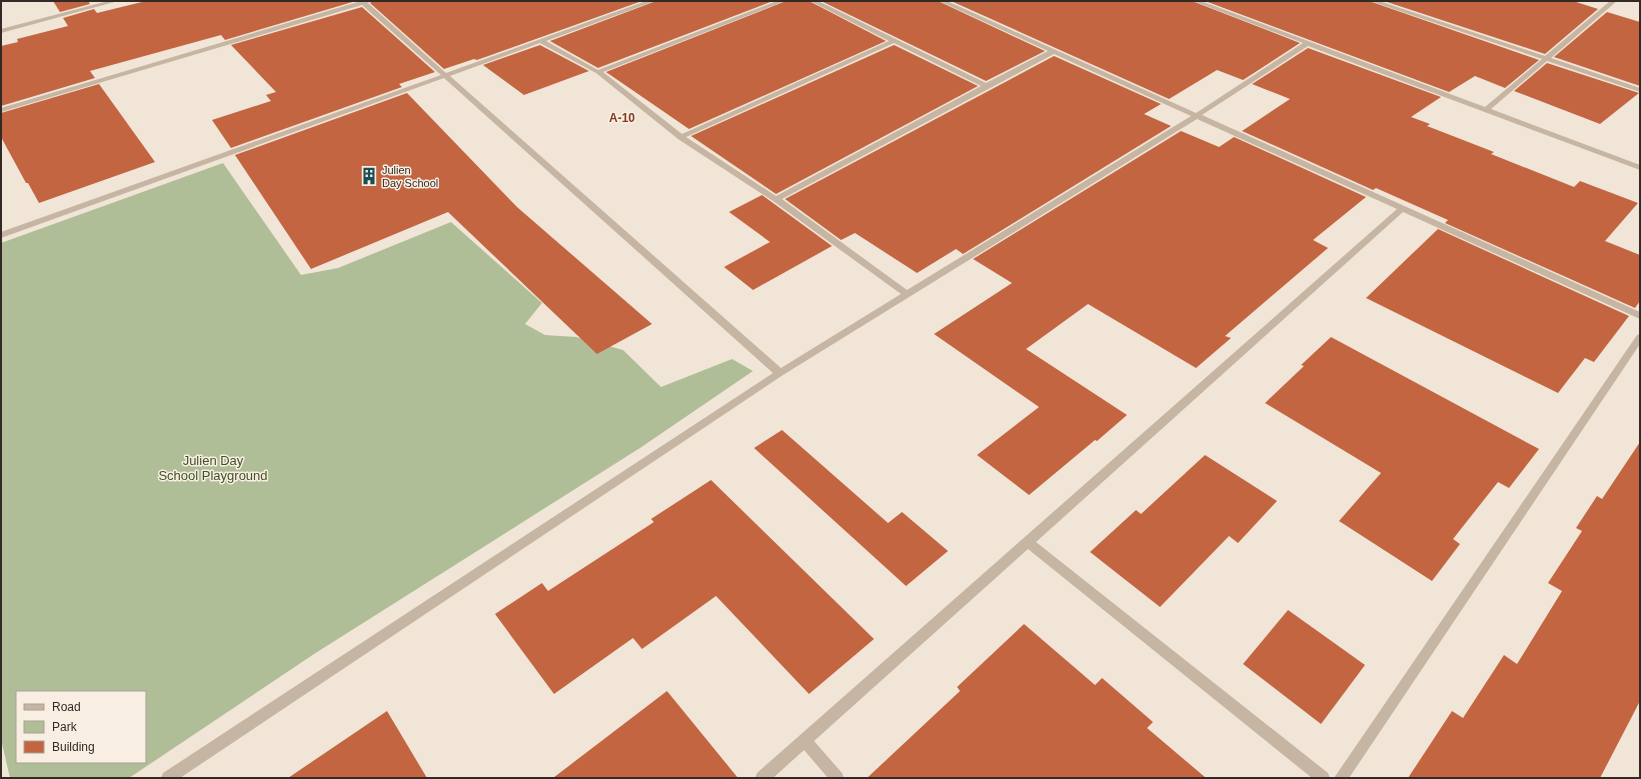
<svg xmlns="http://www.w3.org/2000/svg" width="1641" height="779" viewBox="0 0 1641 779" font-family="Helvetica,sans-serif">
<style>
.green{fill:#b0be97;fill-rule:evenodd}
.building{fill:#c46541}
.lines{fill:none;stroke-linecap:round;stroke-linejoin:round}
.minor{fill:#c7b5a3;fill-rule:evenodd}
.labels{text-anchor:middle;stroke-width:3;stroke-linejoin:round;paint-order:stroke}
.far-poi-label{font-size:11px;fill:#332a25;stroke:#f8efe2;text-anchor:start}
.far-neighbourhood-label{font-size:12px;font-weight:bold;fill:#803a20;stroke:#f8efe2}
.park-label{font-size:13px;fill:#415029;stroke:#f8efe2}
</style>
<rect width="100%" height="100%" fill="#f0e5d7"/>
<path class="green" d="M223,163l78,112 37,-7 113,-46 91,81 -17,21 20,11 31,2 47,13 38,37 71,-28 21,12 -113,77 -326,206 -185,124h-119l-9,-39v-496zM17,692h128v70h-128z"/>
<g class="building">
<path d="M53,1h35l2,3 -30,8z"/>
<path d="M146,1h210l-131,39 -4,-5 -131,36 5,7 -94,28v-60l17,-4 -1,-3 51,-13 -5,-8 31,-9 3,4z"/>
<path d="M372,1h270l-165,59 -3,-1 -30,10 -74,-66z"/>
<path d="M656,1h117l-175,67 -48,-27z"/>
<path d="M786,1h23l77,40 -197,88 -83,-57z"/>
<path d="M821,1h117l107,50 -59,30z"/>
<path d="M951,1h241l108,42 -57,37 -26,-10 -48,29z"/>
<path d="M1205,1h164l170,59 -34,28 -30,-12 -26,16z"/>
<path d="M1384,1h189l25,8 -53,45z"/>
<path d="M362,7l73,65 -36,12 3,3 -171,61 -19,-28 59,-19 -5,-6 10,-3 -45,-47z"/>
<path d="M1607,12l33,10v64l-86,-29z"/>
<path d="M540,45l49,26 -65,24 -41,-30z"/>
<path d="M894,45l84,41 -202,108 -85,-58z"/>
<path d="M1308,48l133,49 -30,20 19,7 -3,2 67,26 -3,2 83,33 6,-6 58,22 -33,38 35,14v46l-5,7 -190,-85 3,-3 -72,-32 -3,2 -131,-59 48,-32 -38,-15z"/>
<path d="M1054,56l107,48 -17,10 27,12 -208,128 -7,-5 -39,24 -62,-40 -14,7 -56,-41z"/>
<path d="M1547,63l92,30 -39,31 -86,-33z"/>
<path d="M99,84l56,78 -116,41 -11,-20h-2l-25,-46v-24z"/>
<path d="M407,93l110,114 135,117 -55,30 -149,-142 -137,57 -76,-114z"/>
<path d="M1181,131l38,16 15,-10 132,60 -53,43 15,8 -103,88 6,2 -35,30 -108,-64 -62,45 101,66 -30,26 -2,-1 -66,55 -52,-40 62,-48 -105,-73 78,-51 -39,-24z"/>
<path d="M762,195l70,51 -79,44 -29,-23 46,-25 -41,-30z"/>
<path d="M1438,229l191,87 -35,46 -9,-4 -27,35 -192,-95z"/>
<path d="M1331,337l208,112 -30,39 -11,-6 -45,57 7,5 -28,37 -93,-60 42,-48 -116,-70 39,-37 -3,-1z"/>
<path d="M782,430l106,93 14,-11 46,39 -42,35 -152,-138z"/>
<path d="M1640,442v259l-40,77h-192l44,-67 11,7 41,-63 13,9 45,-73 -14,-8 34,-52 -6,-3 21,-32 5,3z"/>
<path d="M1205,455l72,46 -39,42 -9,-7 -69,71 -70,-55 46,-42 5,4z"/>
<path d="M711,480l163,159 -65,55 -93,-98 -74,53 -9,-11 -79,56 -59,-80 47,-31 6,8 106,-69 -3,-3z"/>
<path d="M1288,610l77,55 -44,59 -78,-60z"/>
<path d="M1024,624l71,61 7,-7 51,44 -6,6 59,50h-339l93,-87 -3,-4z"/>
<path d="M667,691l71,87h-185z"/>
<path d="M387,711l40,67h-139z"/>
</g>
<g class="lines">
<g class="minor">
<path d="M108,1h10l-117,32v-4z"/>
<path d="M361,1h10l-3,2 78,70 200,-72h9l-109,40 52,29 179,-69h8l-182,71 79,62 207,-93 -79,-40h8l168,82 62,-32 -109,-50h8l249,112 107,-70 -110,-42h8l284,106 57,-48 -172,-58h9l166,55 65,-55h7l-66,57 89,30v4l-93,-31 -56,48 149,56v5l-332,-124 -106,69 438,197v7l-237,-107 -367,330 292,231 2,5h-18l-284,-229 -214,192 28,32 2,5h-16l-24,-28 -31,28h-18l2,-5 640,-564 -200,-90 -414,256 -603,403h-19l2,-5 610,-400 -329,-295 -443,160v-6l440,-157 -79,-70 -361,107v-4zM540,43l56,30 82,66 95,62 128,93 -120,74 -331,-292zM894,43l87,43 -205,110 -90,-59zM1054,54l137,62 -284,174 -125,-91z"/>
<path d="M1640,334v10l-291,434h-15l303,-443z"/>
</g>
</g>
<defs>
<g id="building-bare" transform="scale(1.38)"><path d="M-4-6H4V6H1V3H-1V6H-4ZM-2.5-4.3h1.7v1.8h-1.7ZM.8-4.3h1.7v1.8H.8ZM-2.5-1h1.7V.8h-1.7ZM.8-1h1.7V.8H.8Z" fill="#1c4d53" stroke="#f8efe2" stroke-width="2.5" paint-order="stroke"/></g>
</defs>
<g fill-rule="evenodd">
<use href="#building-bare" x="369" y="176"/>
</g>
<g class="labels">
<g class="far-poi-label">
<text x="382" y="174">Julien<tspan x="382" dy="13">Day School</tspan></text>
</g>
<g class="far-neighbourhood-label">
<text x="622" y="122">A-10</text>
</g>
<g class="park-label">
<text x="213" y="465">Julien Day<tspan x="213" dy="15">School Playground</tspan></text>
</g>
</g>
<rect width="1641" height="779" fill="none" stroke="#332a25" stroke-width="4"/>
<rect x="16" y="691" width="130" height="72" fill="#f8efe2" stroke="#a9a096"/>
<rect x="24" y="704" width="20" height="6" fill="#c7b5a3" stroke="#a9a096"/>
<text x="52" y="711" font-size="12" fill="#332a25">Road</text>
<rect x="24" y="721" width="20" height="12" fill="#b0be97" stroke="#a9a096"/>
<text x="52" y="731" font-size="12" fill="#332a25">Park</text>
<rect x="24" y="741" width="20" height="12" fill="#c46541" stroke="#a9a096"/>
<text x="52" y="751" font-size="12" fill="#332a25">Building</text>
</svg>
